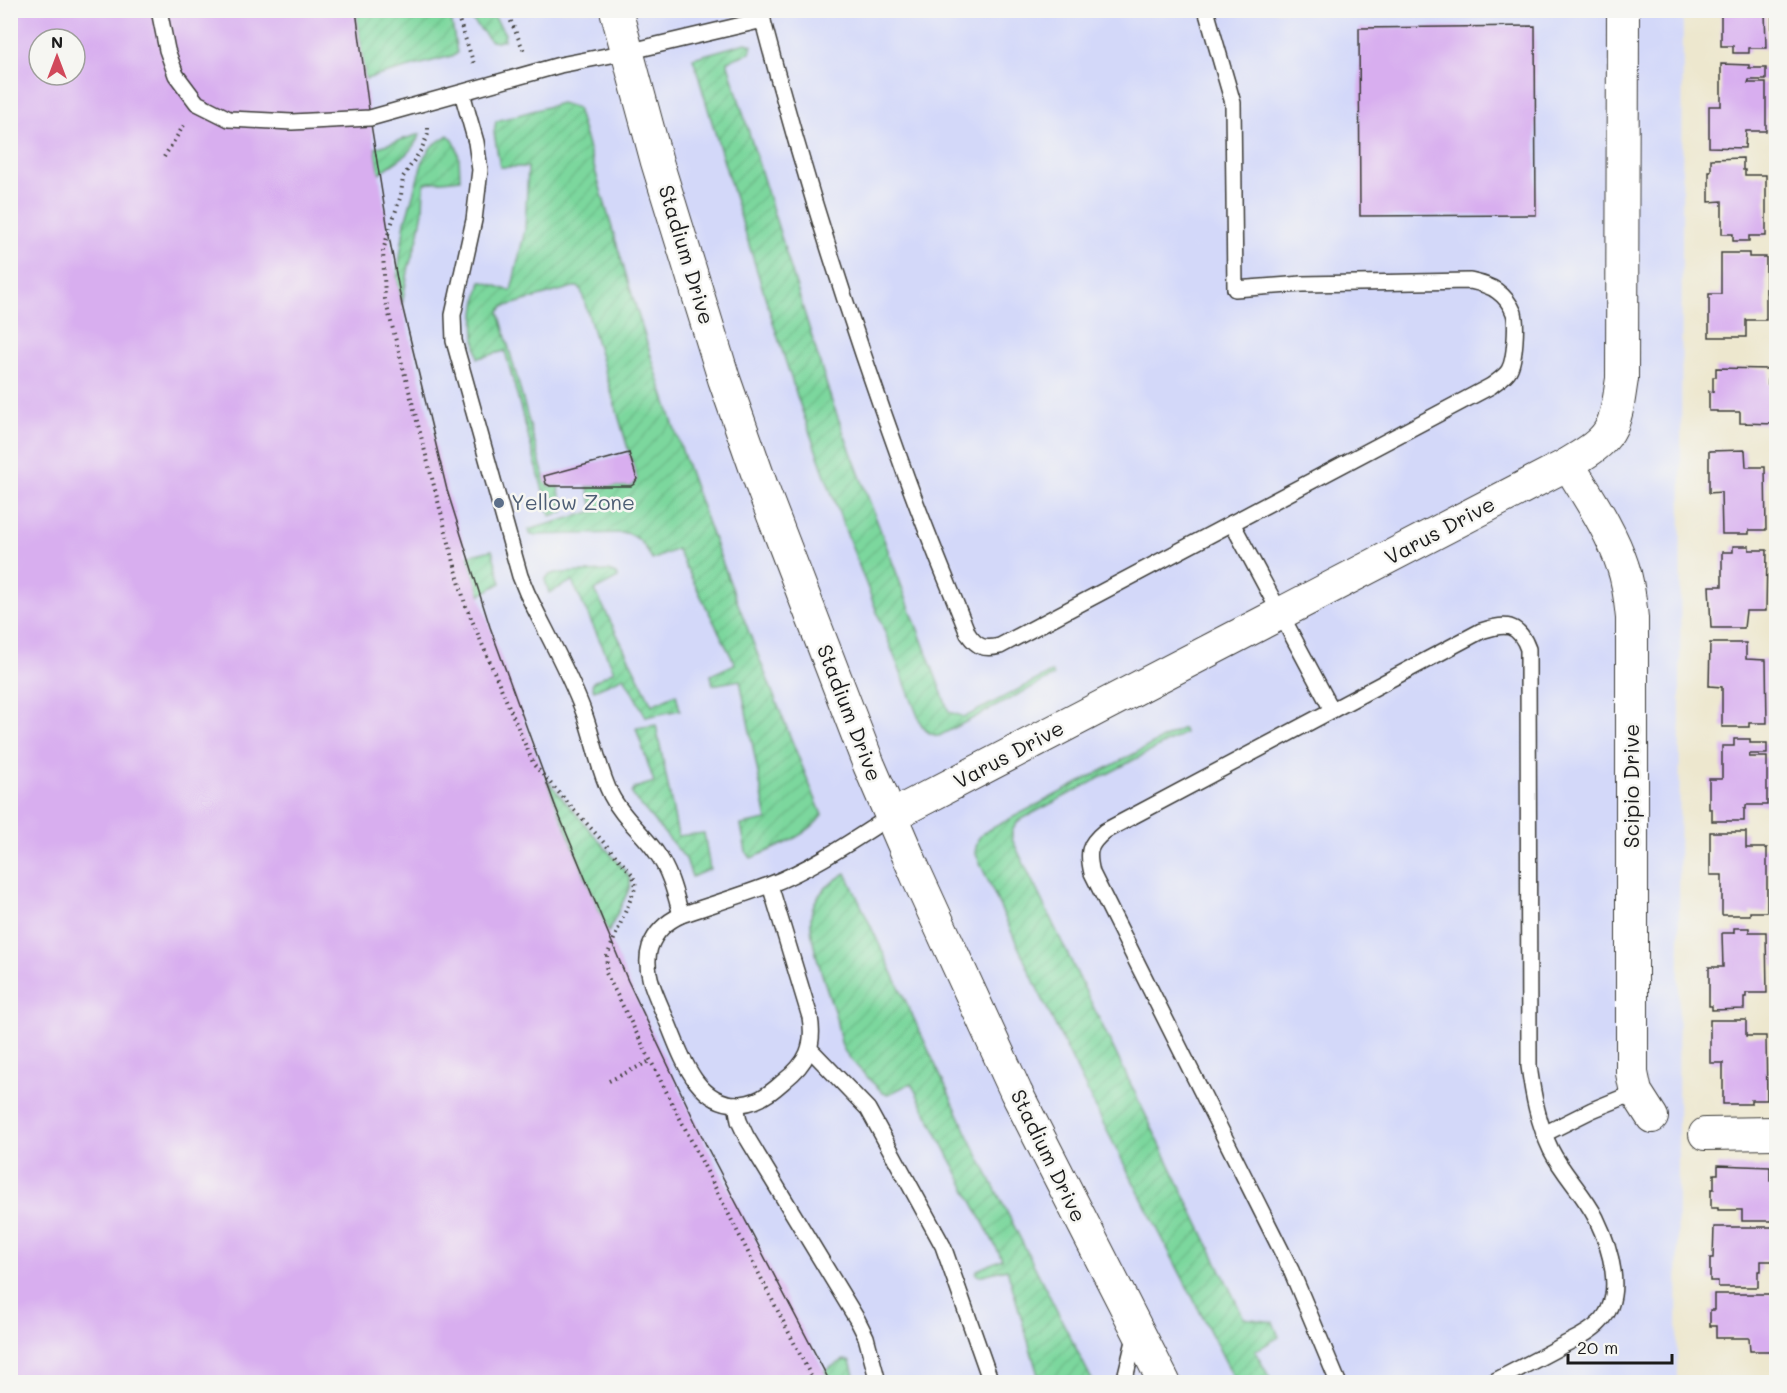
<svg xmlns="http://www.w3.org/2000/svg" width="1787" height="1393" viewBox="0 0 1787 1393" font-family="Mali,sans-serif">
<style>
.built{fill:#d3d8f9;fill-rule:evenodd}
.garden{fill:url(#garden-furrows);stroke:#4c7a5c;stroke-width:1.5}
.building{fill:#d8aeef;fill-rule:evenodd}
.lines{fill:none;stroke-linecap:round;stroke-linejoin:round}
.lane-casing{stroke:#3b3a37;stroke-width:18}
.street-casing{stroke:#3b3a37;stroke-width:34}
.path{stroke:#3b3a37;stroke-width:4;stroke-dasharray:1.5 4.5;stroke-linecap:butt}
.lane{stroke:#fff;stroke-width:15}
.street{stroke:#fff;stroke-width:32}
.service-dot{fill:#5c6f8a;stroke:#f6f6f2;stroke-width:2}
.labels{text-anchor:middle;stroke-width:5;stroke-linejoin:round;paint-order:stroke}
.street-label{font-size:21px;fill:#1c1c1c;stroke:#f6f6f2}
.service-label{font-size:21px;fill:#4e5e75;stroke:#f6f6f2;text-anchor:start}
</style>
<defs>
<pattern id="garden-furrows" width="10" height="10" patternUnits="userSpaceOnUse" patternTransform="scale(1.5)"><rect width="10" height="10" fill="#7cd79d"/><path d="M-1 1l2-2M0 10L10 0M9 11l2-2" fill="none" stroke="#6bb887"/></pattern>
</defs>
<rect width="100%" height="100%" fill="#f6f6f2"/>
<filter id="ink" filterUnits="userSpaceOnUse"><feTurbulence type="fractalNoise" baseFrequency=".0167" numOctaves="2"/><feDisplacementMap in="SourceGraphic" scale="12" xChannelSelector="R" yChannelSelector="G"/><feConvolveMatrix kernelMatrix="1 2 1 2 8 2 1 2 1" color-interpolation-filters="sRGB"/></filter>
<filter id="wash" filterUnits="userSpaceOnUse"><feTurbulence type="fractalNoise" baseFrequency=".008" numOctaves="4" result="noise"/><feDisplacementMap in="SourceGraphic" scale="24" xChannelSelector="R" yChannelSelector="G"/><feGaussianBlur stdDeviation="1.35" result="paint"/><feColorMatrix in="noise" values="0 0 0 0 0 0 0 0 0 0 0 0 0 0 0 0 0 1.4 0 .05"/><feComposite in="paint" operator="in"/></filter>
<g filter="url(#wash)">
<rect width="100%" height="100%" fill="#ede7ce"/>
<path class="built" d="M10,11h1673l-6,1368h99v3h-1765zM39,39h36v36h-36z"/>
<g class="garden">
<path d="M356,11h94l7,42 -2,2 -90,24z"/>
<path d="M465,12l26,-1 14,23 -1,6 -6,2 -7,-1z"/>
<path d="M746,43l6,2 -2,8 -23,8 104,338 118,313 16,5 87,-45 2,4 -115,60c-9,-2 -13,-4 -18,-12 -43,-109 -87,-219 -125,-331 -37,-111 -70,-223 -103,-335z"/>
<path d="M561,103l16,5c35,121 70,241 111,360 41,117 87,232 134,347 -12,20 -49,34 -71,43l-5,-6 -5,-27 26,-5 -27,-140 -27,5 -2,-10 24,-11 -58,-115 -25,11c-6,-12 -11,-22 -25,-27l-96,2 -3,-5 66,-19 -7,-25h44l3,-2 3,-5 -56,-189 -3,-3h-5l-70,20 -4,5 47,172 4,2h8l6,26 -14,4 -45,-165 -27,7c-6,-29 -4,-49 3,-77l30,10 14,-61 3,-63h-28l-6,-34 2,-12z"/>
<path d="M420,134c-8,20 -24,28 -41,39l-4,-25z"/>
<path d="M448,135c13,10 11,29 12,44l-36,4 -1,28 -5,27 -9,28 -7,39 -5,-27 8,-56 19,-65 8,-11z"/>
<path d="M492,550l9,33 -21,12 -13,-39z"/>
<path d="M609,571l7,3 2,4 -23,12 57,115 24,-11 4,16 -34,7 -22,-40 -30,13 -2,-4 1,-4 21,-11 -42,-90 -23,12 -4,-13 4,-5 7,-2z"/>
<path d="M656,725l22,111 26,-3 6,36 -18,8 -6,-18 -53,-63 -1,-3 3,-5 19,-6 -18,-54z"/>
<path d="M1183,728l2,5 -167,88 -6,10v8l232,479 29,4 6,15 -24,14 17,31h-36l-134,-261 -64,-131 -63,-138 3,-13 5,-6z"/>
<path d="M546,779l81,94 3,7v7l-22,46z"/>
<path d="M846,873l124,266 123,243h-53l-33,-113 -28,7 -3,-2 1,-4 25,-11 -91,-176 -22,11 -6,-1c-10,-11 -34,-32 -40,-45 -5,-12 -5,-28 -10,-40 -6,-19 -13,-38 -18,-58 -10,-38 -4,-56 31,-77z"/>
<path d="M844,1360l6,1 6,21h-26l-6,-11z"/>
</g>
<g id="blocks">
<g class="building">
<path d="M10,10h346l14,108 20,124 12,63 45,185 43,137 66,181 72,173 80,168 122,233h-820zM39,39h36v36h-36z"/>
<path d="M1709,10h56l1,38h-17v5h-16v-7h-12v-33h-12z"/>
<path d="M1774,10h2v35h-4v-31h2z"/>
<path d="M1535,26l1,189 -176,1 -1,-188z"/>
<path d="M1721,64l28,1v3h17v12h-17l-1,3h18v48h-20l-1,17 -36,-1v-41h12z"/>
<rect x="1774" y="73" width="2" height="41"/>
<path d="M1743,158v12h2v5h21v61h-17v5h-16v-7h-11v-33l-13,1v-31h2v-12z"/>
<path d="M1721,253h28v4h17v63h-20v17h-37v-43h12z"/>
<path d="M1716,368l53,1 -1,15h8v40l-36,-1v-11h-23v-1h-8v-20l4,1v-15h3z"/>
<path d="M1745,450l1,17h19l1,63h-17v4h-27l-1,-42 -12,1v-42z"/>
<path d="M629,453l8,26 -3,5 -3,2h-81l-4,-2 -2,-8z"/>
<path d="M1733,546h16v4h18l-1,61h-20l-2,17h-33l-2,-42h13v-34h11z"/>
<path d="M1710,643h36v16l20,1 1,63h-18v4h-27v-40l-13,-1z"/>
<path d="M1734,739h16v4h17v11h-17l-1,3h18v48h-21v4h-2v12h-32v-12h-3v-30h13v-33h12z"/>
<rect x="1773" y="746" width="3" height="31"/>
<path d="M1710,832h36v16h21v64h-17v3h-28v-40h-12z"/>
<path d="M1734,928h15v4h17l1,61h-21v4h-2v12l-32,1v-4h-3v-39h14l-1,-34h12z"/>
<rect x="1773" y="935" width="3" height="31"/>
<path d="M1710,1020h36v16h20l1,64h-16v4h-28v-41h-13z"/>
<path d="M1718,1165l52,2v14h6v40h-34v-11h-24v-2h-7v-19h3v-15h4z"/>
<path d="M1714,1227h62v34h-15v10h-3v16h-40v-6h-8v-23h3z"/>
<path d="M1714,1294h61l1,57h-26l-1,-13h-33v-12h-6v-16h4z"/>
</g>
</g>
</g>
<g filter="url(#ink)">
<use href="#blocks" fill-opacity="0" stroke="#3b3a37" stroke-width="1.5"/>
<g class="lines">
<g class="lane-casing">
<g id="lane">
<path d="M159,10l8,40 9,25 21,28 32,16 63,3 78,-4 190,-53 67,-13 136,-32"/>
<path d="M760,10c40,154 88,306 142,455 20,57 44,113 66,169 9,13 16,16 32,12l491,-260c6,-5 14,-9 18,-16 6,-10 8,-46 5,-57 -3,-8 -10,-17 -17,-22 -8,-6 -18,-8 -27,-10l-168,3 -67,5 -2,-186 -27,-93"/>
<path d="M462,93l14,49 4,28 -6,50 -21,95 1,26 66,235 7,17c19,39 42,79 57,120 10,27 14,56 27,82 11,22 31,37 45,57 14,19 19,41 25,63"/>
<path d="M1232,523l100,187"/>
<path d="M770,885l40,132c5,29 -3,46 -26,64 -6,5 -11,10 -18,14 -8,6 -16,8 -25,9 -45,3 -60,-50 -74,-83 -9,-22 -25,-49 -17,-74 6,-16 16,-25 31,-32 29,-10 59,-19 88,-30 44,-17 83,-44 122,-69"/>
<path d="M810,1049l58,60 75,137 48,136"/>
<path d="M736,1104l3,17 7,15 112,185 8,16 12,45"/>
<path d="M1544,1134l48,-24 44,-18"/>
<path d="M1124,1382l12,-49"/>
<path d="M1338,1382l-47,-112 -199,-397c-5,-21 -4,-28 13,-42l376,-200c24,-8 37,-9 47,18l1,417c4,29 9,57 22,84 12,24 33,44 45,68 14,29 30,78 4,104 -11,12 -28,18 -42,26 -22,12 -44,23 -65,34"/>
</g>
</g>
<g class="street-casing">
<g id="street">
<path d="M616,10l41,152 67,217 38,108 107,278 47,109 100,218 148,290"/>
<path d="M1568,464c20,33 43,66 55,103 6,17 7,34 9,51v455l4,19 16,25"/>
<path d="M891,816l677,-352c14,-9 32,-18 41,-33 9,-15 10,-35 13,-52l1,-369"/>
<path d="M1705,1134l71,-1"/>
</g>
</g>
<g class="path">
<path d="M457,10l2,10 15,44"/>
<path d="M506,10l18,41"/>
<path d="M428,128v6l-7,16 -18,27 -2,18 -18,55 2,49 80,305 69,161 99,110 3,11 -29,70 -1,17 208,409"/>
<path d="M164,157l20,-32"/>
<path d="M609,1081l41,-20"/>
</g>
<use href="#lane" class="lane"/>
<use href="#street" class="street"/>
</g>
</g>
<circle class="service-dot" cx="499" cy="503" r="6"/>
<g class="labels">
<g class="street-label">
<text transform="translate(686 255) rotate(73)" y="7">Stadium Drive</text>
<text transform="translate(1440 531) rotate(-28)" y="7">Varus Drive</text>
<text transform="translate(849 713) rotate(69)" y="7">Stadium Drive</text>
<text transform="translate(1009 755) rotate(-28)" y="7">Varus Drive</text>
<text transform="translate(1632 786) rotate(-90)" y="7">Scipio Drive</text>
<text transform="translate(1048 1156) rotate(64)" y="7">Stadium Drive</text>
</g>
<g class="service-label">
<text x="511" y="510">Yellow Zone</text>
</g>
</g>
<rect width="1787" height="1393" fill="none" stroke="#f6f6f2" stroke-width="36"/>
<g transform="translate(57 57)"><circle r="28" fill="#f6f6f2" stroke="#9f9f9c" stroke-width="1.5"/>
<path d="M0-4.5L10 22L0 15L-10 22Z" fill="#d1495b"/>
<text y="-9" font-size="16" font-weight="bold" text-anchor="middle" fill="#1c1c1c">N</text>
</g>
<path d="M1568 1354v9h104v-9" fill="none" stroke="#1c1c1c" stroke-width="3"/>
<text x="1577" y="1354" font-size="18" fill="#1c1c1c" stroke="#f6f6f2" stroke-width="4.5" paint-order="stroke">20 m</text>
</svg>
